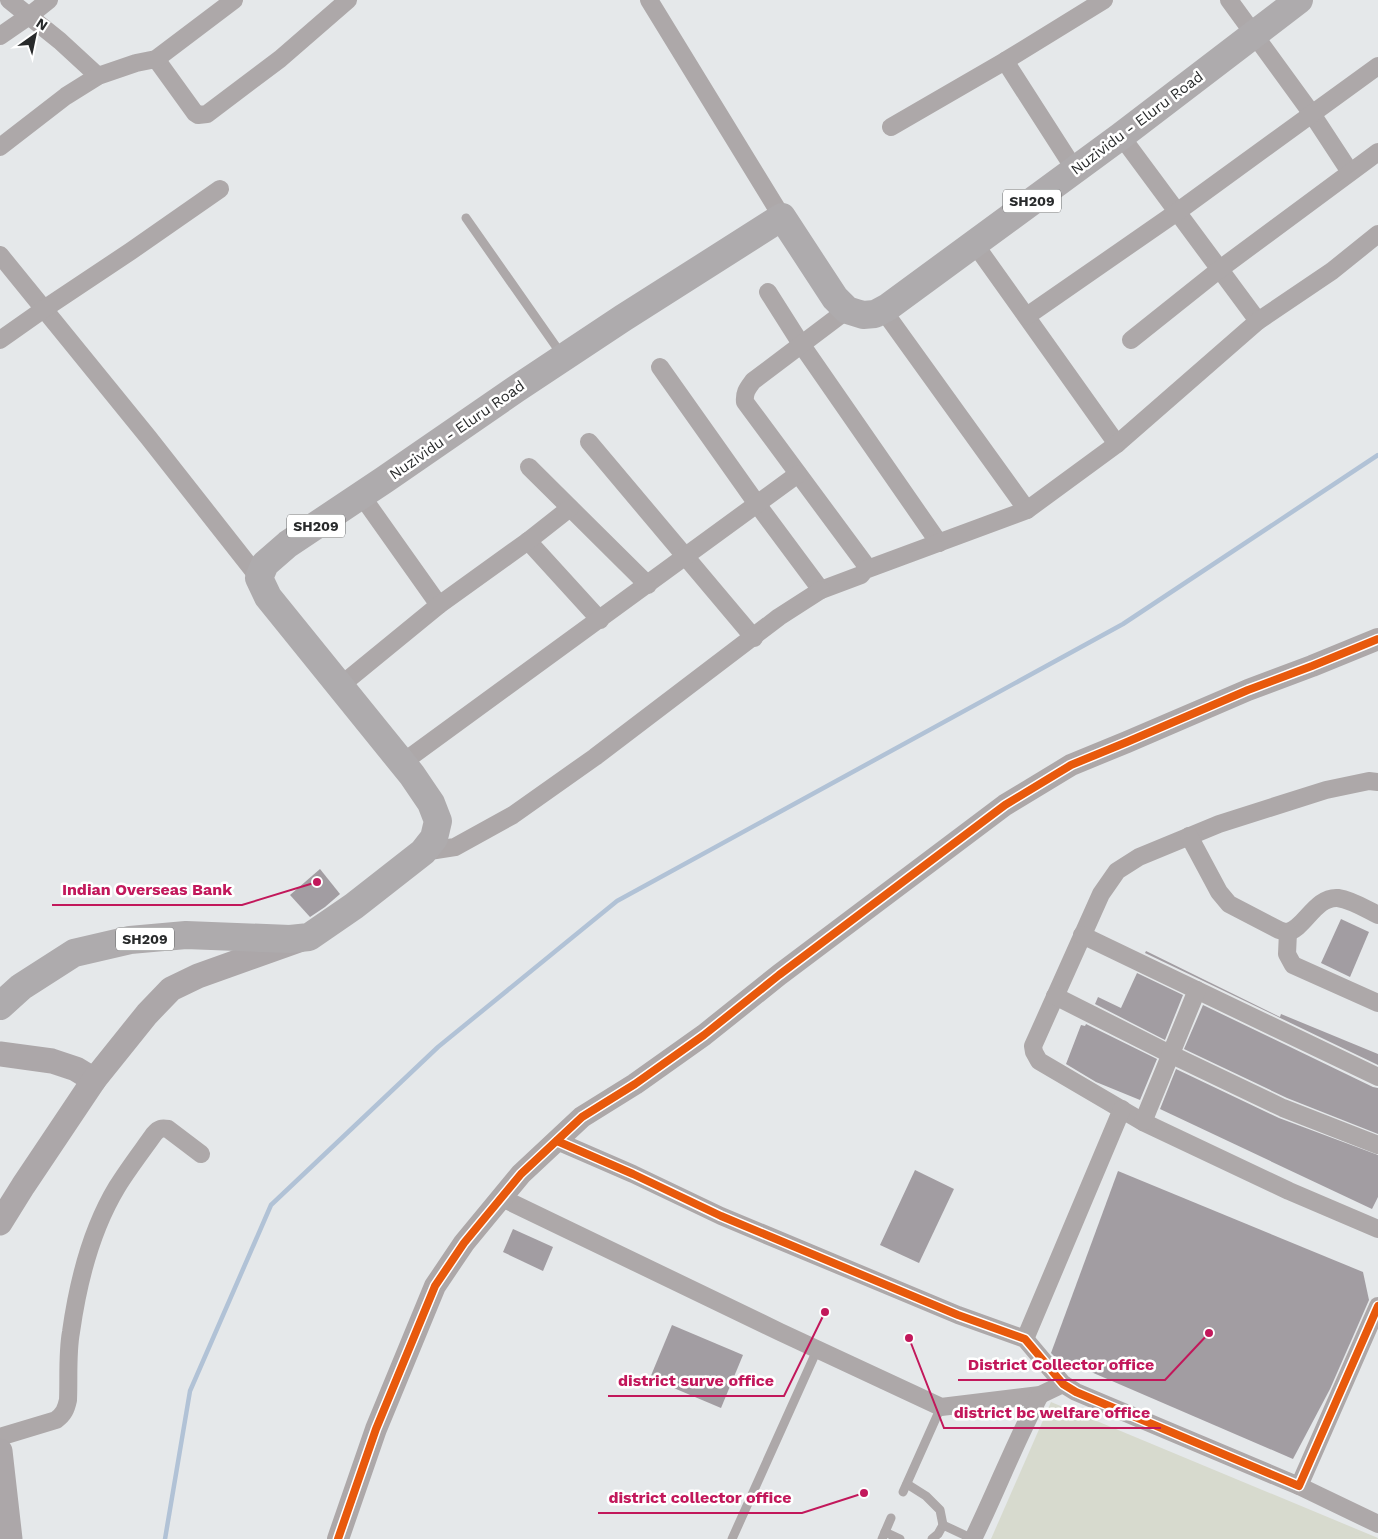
<svg xmlns="http://www.w3.org/2000/svg" width="1378" height="1539" viewBox="0 0 1378 1539" font-family="'Work Sans',sans-serif">
<style>
.pitch{fill:#d7dace}
.lines{fill:none;stroke-linecap:round;stroke-linejoin:round}
.stream{stroke:#b1c2d6;stroke-width:4.5}
.building{fill:#a29da2}
.service{stroke:#ada8a9;stroke-width:9}
.minor{stroke:#ada8a9;stroke-width:18}
.tertiary{stroke:#ada8a9;stroke-width:22}
.secondary{stroke:#aca7a9;stroke-width:25}
.primary{stroke:#aeabad;stroke-width:28}
.cycleway-casing{stroke:#fff;stroke-width:11}
.cycleway{stroke:#e8590c;stroke-width:8}
.labels{text-anchor:middle;stroke-width:5;stroke-linejoin:round;paint-order:stroke}
.shield{fill:#fff;stroke:#686a6b;stroke-width:1}
.shield-label{font-size:14px;font-weight:bold;fill:#282a2b}
.street-label{font-size:15px;fill:#282a2b;stroke:#fff}
.leader{fill:none;stroke:#c2185b;stroke-width:2}
.callout-dot{fill:#c2185b;stroke:#fff;stroke-width:2}
.callout-label{font-size:16px;text-anchor:middle;font-weight:bold;fill:#c2185b;stroke:#fff;stroke-width:5;stroke-linejoin:round;paint-order:stroke}
</style>
<rect width="100%" height="100%" fill="#e5e8ea"/>
<path class="pitch" d="M1051,1402l327,136v1h-387z"/>
<g class="lines">
<path class="stream" d="M165,1539l25,-148 81,-186 167,-158 179,-146 506,-277 255,-169"/>
</g>
<g class="building">
<path d="M320,869l20,25 -15,13 -15,10 -20,-22z"/>
<path d="M1341,919l28,13 -19,45 -29,-14z"/>
<path d="M1146,951l134,66 1,-3 97,40v11l-233,-112z"/>
<path d="M1137,973l46,22 -18,45 -70,-36 3,-7 23,11z"/>
<path d="M1203,1005l170,82 5,1v46l-91,-36 -103,-49z"/>
<path d="M1086,1024l71,35 -17,41 -44,-18 -30,-18 15,-39 4,1z"/>
<path d="M1176,1069l103,49 99,37v42l-6,12 -212,-100z"/>
<path d="M915,1170l39,19 -35,74 -39,-18z"/>
<path d="M1118,1171l245,101 6,28 -39,89 -37,70 -239,-103 -3,-3z"/>
<path d="M513,1229l40,18 -10,24 -40,-19z"/>
<path d="M672,1325l71,30 -22,53 -71,-30z"/>
</g>
<g class="lines">
<g class="service">
<path d="M466,218l96,137"/>
<path d="M907,1484l19,12 14,14 3,15 -5,9 -6,5"/>
<path d="M903,1492l38,-85"/>
<path d="M943,1525l30,14"/>
<path d="M885,1532l15,7"/>
<path d="M732,1539l85,-189"/>
<path d="M882,1539l9,-21"/>
</g>
<g class="minor">
<path d="M9,0l51,41 38,35"/>
<path d="M649,0l133,217"/>
<path d="M1229,0l83,114 38,58"/>
<path d="M0,36l29,-20 20,-16"/>
<path d="M156,59l39,54 3,2 9,-1 73,-55 68,-59"/>
<path d="M1005,61l70,109"/>
<path d="M891,127l114,-66 99,-61"/>
<path d="M1121,136l137,185"/>
<path d="M0,147l66,-51 32,-20 38,-13 20,-4 78,-59"/>
<path d="M974,243l143,201"/>
<path d="M0,255l148,182 111,141"/>
<path d="M768,292l33,52 138,199"/>
<path d="M847,310l-94,71c-5,7 -9,11 -8,21l120,162v6"/>
<path d="M883,310l144,200"/>
<path d="M1027,316l150,-104 201,-146"/>
<path d="M0,340l44,-31 87,-58 89,-62"/>
<path d="M1131,340l89,-71 158,-117"/>
<path d="M660,367l97,137 64,86 40,-15 4,-5 162,-60 90,-66 141,-123 74,-50 46,-37"/>
<path d="M589,442l165,196"/>
<path d="M529,467l119,118"/>
<path d="M361,495l78,110"/>
<path d="M528,541l72,79"/>
<path d="M340,686l99,-81 89,-64 42,-33"/>
<path d="M402,763l396,-289"/>
<path d="M1378,782l-9,-1 -43,9 -107,34 -80,33 -22,14 -16,23 -68,152 1,6 5,9 104,61 146,69 89,38"/>
<path d="M1189,836l30,56 10,12 50,26c3,1 6,2 8,2 17,-2 28,-36 51,-34 14,2 28,11 40,17"/>
<path d="M423,852l32,-5 58,-32 82,-58 184,-140 42,-27"/>
<path d="M1288,932l-1,22 6,11 85,38"/>
<path d="M1082,935l296,142"/>
<path d="M1055,996l115,58 113,54 95,37"/>
<path d="M1143,1122l54,-132"/>
<path d="M557,1141l76,33 88,42 237,99 67,24 38,45 13,8 223,94 79,-180"/>
<path d="M502,1198l278,134 161,75 99,-12 23,-11"/>
<path d="M1025,1339l97,-230"/>
<path d="M0,1437l56,-17c8,-6 10,-11 12,-20 1,-22 -1,-46 3,-68 7,-50 20,-102 46,-145 11,-18 25,-36 37,-53 5,-6 8,-6 14,-5l33,25"/>
<path d="M1299,1486l79,38"/>
<path d="M973,1539c23,-47 42,-97 67,-144"/>
</g>
<path class="tertiary" d="M338,1539l38,-110 59,-143 29,-43 57,-69 61,-57 53,-33 69,-49 75,-60 226,-170 66,-40 56,-23 121,-52 64,-24 66,-27"/>
<g class="secondary">
<path d="M0,1054l52,7 24,8 18,11"/>
<path d="M0,1223l23,-37 71,-106 53,-66 24,-25 27,-13 101,-36"/>
<path d="M0,1451l10,88"/>
</g>
<path class="primary" d="M0,1006l21,-19 53,-34 56,-13 56,-5 104,4 19,-2 45,-31 69,-54 11,-14 4,-17 -7,-18 -19,-28 -144,-178 -9,-19 6,-14 23,-20 96,-64 132,-91 107,-71 159,-101 53,81 12,12 16,5 12,-1 13,-7 233,-171 178,-136"/>
<g class="cycleway-casing">
<g id="cycleway">
<path d="M557,1141l76,33 88,42 237,99 67,24 38,45 13,8 223,94 79,-180"/>
<path d="M338,1539l38,-110 59,-143 29,-43 57,-69 61,-57 53,-33 69,-49 75,-60 226,-170 66,-40 56,-23 121,-52 64,-24 66,-27"/>
</g>
</g>
<use href="#cycleway" class="cycleway"/>
</g>
<g class="labels">
<g class="shield">
<rect x="1003" y="189.5" width="58" height="23" rx="4"/>
<rect x="287" y="514.5" width="58" height="23" rx="4"/>
<rect x="116" y="927.5" width="58" height="23" rx="4"/>
</g>
<g class="shield-label">
<text x="1032" y="206">SH209</text>
<text x="316" y="531">SH209</text>
<text x="145" y="944">SH209</text>
</g>
<g class="street-label">
<text transform="translate(1137 123) rotate(-37)" y="5">Nuzividu - Eluru Road</text>
<text transform="translate(457 430) rotate(-35)" y="5">Nuzividu - Eluru Road</text>
</g>
</g>
<path class="leader" d="M317 882L242 905H52M1209 1333L1165 1380H958M825 1312L784 1396H608M909 1338L944 1428H1161M864 1493L802 1513H598"/>
<g class="callout-dot">
<circle cx="317" cy="882" r="5"/>
<circle cx="1209" cy="1333" r="5"/>
<circle cx="825" cy="1312" r="5"/>
<circle cx="909" cy="1338" r="5"/>
<circle cx="864" cy="1493" r="5"/>
</g>
<g class="callout-label">
<text x="147" y="895">Indian Overseas Bank</text>
<text x="1061" y="1370">District Collector office</text>
<text x="696" y="1386">district surve office</text>
<text x="1052" y="1418">district bc welfare office</text>
<text x="700" y="1503">district collector office</text>
</g>
<g transform="translate(35 35) rotate(33)" stroke="#ffffff" stroke-width="4" paint-order="stroke">
<path d="M0-4L9 19L0 12L-9 19Z" fill="#282a2b"/>
<text y="-8" font-size="14" font-weight="bold" text-anchor="middle" fill="#282a2b">N</text>
</g>
</svg>
